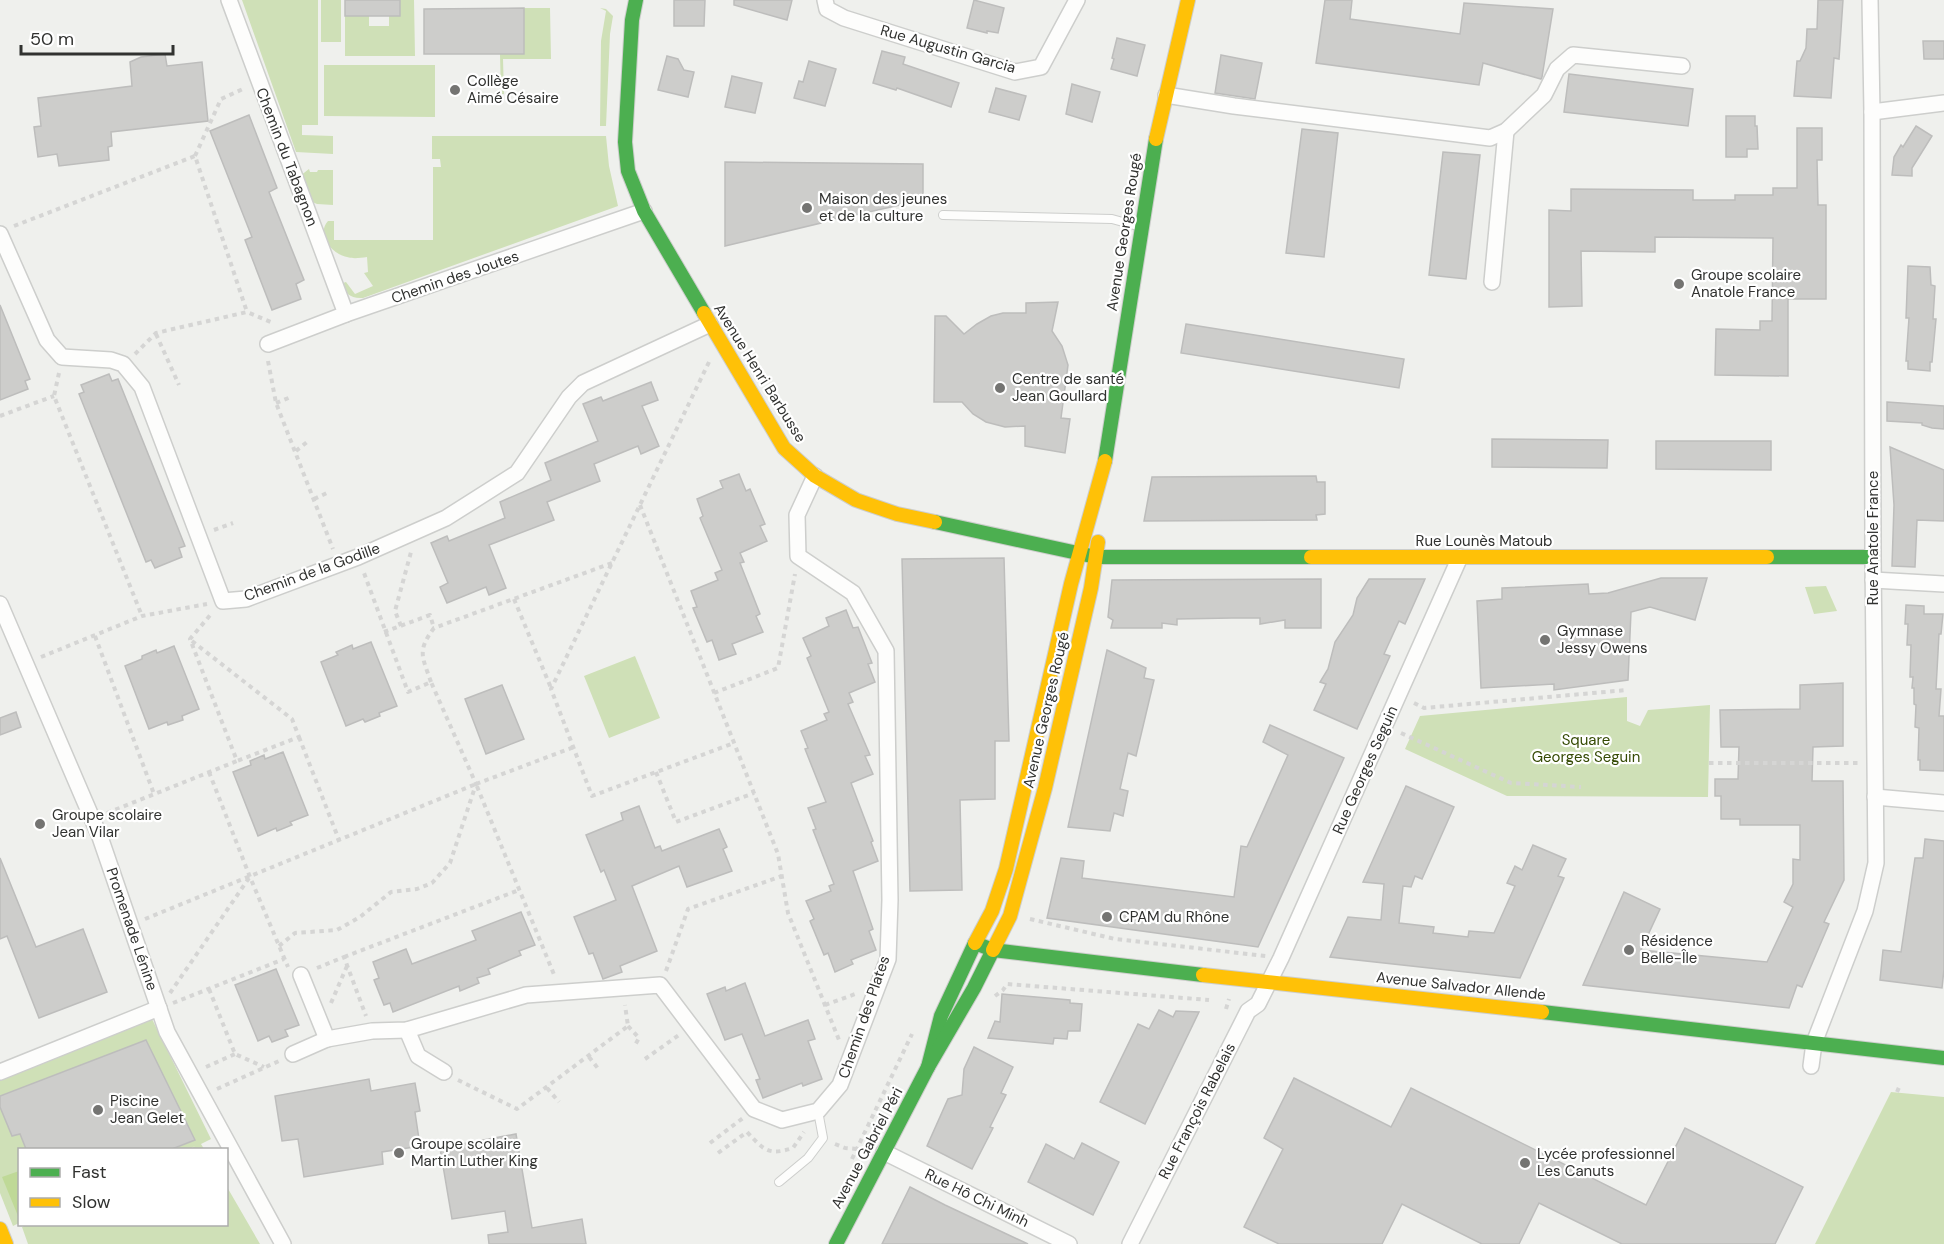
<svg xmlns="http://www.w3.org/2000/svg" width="1944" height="1244" viewBox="0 0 1944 1244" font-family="'DM Sans',sans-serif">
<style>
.green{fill:#cfe0b7}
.water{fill:#bfd997}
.building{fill:#cdcdcb;stroke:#bdbdbc;stroke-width:1.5}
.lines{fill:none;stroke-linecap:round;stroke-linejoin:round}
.lane-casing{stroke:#cdcecc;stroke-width:10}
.street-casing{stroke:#cdcecc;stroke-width:18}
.fast-casing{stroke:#cdcecc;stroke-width:16}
.slow-casing{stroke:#cdcecc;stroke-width:16}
.path{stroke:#d5d5d4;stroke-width:4;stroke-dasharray:4.5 4.5;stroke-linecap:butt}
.lane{stroke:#fdfdfc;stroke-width:8}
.street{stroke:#fdfdfc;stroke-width:15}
.fast{stroke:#4caf50;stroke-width:14}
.slow{stroke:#ffc107;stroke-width:14}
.poi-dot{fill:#747472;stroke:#fff;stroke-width:2}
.labels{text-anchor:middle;stroke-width:4.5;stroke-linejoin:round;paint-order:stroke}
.street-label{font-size:15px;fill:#313230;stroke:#fff}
.poi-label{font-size:15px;fill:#313230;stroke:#fff;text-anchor:start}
.park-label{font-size:15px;fill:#354a04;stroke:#fff}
</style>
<rect width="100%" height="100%" fill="#eff0ed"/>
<g class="green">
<path d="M242,0h76v125h-16v10l31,1v18l-37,-2z"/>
<rect x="321" y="0" width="20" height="42"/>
<path d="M400,0h14l1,56h-70v-40h24v10h20v-10l11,-1z"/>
<path d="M524,8h26l1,51h-48l1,35h-3l-1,-40h24z"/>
<path d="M600,8l6,1 7,7 -3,18 -4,92h-6l1,-85 5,-30z"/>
<path d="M324,65h111v52l-111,-1z"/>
<path d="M432,136h174l3,30 9,40 -255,92c-13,1 -17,-5 -23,-14l6,-2 9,12 18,-8 -9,-13 4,-1 -1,-15c-7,1 -14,2 -20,0 -16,-3 -31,-23 -19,-36h6v19h99v-73h8l-1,-8h-8z"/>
<path d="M309,169l1,3h7l1,-2h15v35l-16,-1 -7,-3 -10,-25z"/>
<path d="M1826,586l11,25 -23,3 -9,-27z"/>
<path d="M635,656l25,62 -51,20 -25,-62z"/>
<path d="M1627,697v24l13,5 8,-16 62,-5 -2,92 -201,-1 -102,-47 15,-33z"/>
<path d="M152,1019l59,120 -10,5 3,5h-13l4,-3 -7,4h-168l-1,73 -6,3 -13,-33v-113z"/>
<path d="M1891,1092l53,5v147h-129z"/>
<path d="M227,1187l33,57h-232l-6,-17 6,-3h198z"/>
</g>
<path class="water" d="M19,1171l1,44 -2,1 -16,-39z"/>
<g class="building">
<rect x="345" y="0" width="55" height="16"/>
<path d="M674,0h31l-1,26h-30z"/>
<path d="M734,0h58l-5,20 -53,-15z"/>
<path d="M974,0l30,8 -6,25 -11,-2v2l-20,-5z"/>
<path d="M1325,0h27l-2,19 110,15 4,-31 89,6 -11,68 -1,2 -58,-16 -4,22 -163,-22z"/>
<path d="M1818,0h25l-4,59 -5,-1 -3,40 -37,-2 3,-35h3l6,-13 1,-19h10z"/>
<path d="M524,8v46h-100v-45z"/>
<path d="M1117,38l28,7 -8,31 -26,-7 3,-10 -2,-1z"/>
<path d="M1923,41h21v18h-20z"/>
<path d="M882,51l23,6 -2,7 56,19 -8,24 -54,-19 -1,2 -23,-7z"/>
<path d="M165,54l2,12 35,-4 6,59 -97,11 1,14 -4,1 1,13 -50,6 -2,-12 -19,3 -4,-30 7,-1 -3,-28 94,-12 -2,-24 11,-5z"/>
<path d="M1221,55l41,8 -7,36 -40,-6z"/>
<path d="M667,56l11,3 6,11 10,2 -6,25 -30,-7z"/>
<path d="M809,61l27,8 -11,37 -31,-8 5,-17 4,1z"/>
<path d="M1569,74l124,15 -5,37 -124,-14z"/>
<path d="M732,76l30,7 -7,30 -30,-6z"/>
<path d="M1072,84l28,8 -8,30 -26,-8z"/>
<path d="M996,88l30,8 -7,24 -30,-8z"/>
<path d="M249,115l28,73 -8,4 35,88 -8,4 5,15 -29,11 -27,-70 7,-3 -42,-106z"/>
<path d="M1726,116h29v10h2l1,23h-11v8h-21z"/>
<path d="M1916,126l16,10 -20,32v8l-20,-1 2,-18 7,-12 2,2z"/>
<path d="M1797,128h25v32h-5l1,45h8v94h-38v77l-73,-1 1,-46 44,1v-9h12l1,-83 -118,-1v15l-74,-1 1,55 -33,1v-97l22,1v-22l122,1v10h42v-5h38v-7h24z"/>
<path d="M1302,129l36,4 -14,124 -38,-4z"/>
<path d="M1443,152l37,3 -14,124 -37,-4z"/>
<path d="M725,162l198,2v36l-86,19 -12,-4 -4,8 -96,23z"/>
<path d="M1908,266l22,1 1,18 4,1 -2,33h3l-4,43h-2v9l-22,-2v-8h-2l3,-43h-3z"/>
<path d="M1058,302l-6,29 10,15 6,19 -7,53 9,1 -5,34 -40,-7v-20l-20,1 -19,-5 -13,-8 -11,-12h-28l1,-86h11l18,18 13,-10 14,-8 12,-3h23v-10z"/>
<path d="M0,305l30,74 -5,2 3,8 -28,11z"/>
<path d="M1186,324l218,35 -5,29 -218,-35z"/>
<path d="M109,374l3,7 6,-2 67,167 -6,2 3,9 -27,11 -4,-8 -5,2 -67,-168 5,-2 -3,-7z"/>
<path d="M651,382l7,18 -16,6 17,40 -18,8 -3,-8 -44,18 6,17 -53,21 7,18 -65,25 17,43 -17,7 -3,-8 -39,16 -7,-16 8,-4 -17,-40 16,-7 2,5 56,-23 -5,-16 51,-22 -6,-17 53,-22 -15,-37 18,-7 2,4z"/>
<path d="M1887,402l57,4v23l-12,-1 -10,-3v-2l-35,-2z"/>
<path d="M1492,439l116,1 -1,28 -115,-1z"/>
<path d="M1656,441h115v29l-115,-1z"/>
<path d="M1890,447l54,23v51l-27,-1 -2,47 -23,-1 2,-61z"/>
<path d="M739,474l7,17 4,-2 15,35 -5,2 7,15 -27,12 4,9 -4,1 20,51 -4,2 7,16 -31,12 4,10 -17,6 -7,-20 -5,2 -14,-34 4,-1 -6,-16 27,-11 -3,-7 7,-3 -22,-52 3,-2 -6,-17 26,-11 -3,-7z"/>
<path d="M1316,476l1,6h8v32l-9,1 1,5 -173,1 8,-44z"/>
<path d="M1004,558l5,183h-14v58l-35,1 2,90 -52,1 -8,-332z"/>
<path d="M1661,578h46l-12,42 -45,-13 -19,5 -3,68 -74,10v-6l-73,4 -4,-87 25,-2v-11l86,-4 1,10 19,-1z"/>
<path d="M1321,579v49h-36v-8l-25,4v-6h-28l-55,1v6l-15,-2v5h-51l2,-8 -5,-3 4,-37z"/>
<path d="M1369,579h56l-20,45 -6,-3 -15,33 6,2 -33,73 -43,-19 12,-26 -6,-2 8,-13 7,-27 18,-27 4,-17z"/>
<path d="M1906,605l18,1v8h19l-2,20h-2l-3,55h5l-2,27h5v55l-24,-1v-10h-2l1,-32 -4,-1 1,-22 -2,-1v-16h-2l1,-11h-3l1,-32h-4l1,-21h-3z"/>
<path d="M846,610l7,18 5,-1 14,36 -4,1 7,18 -26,11 4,9 -5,2 22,51 -5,1 8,18 -22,9 22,58 -2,1 7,19 -25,10 20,58 -4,2 7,19 -25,10 2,4 -18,8 -7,-19 -4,2 -14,-34 4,-2 -8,-18 25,-10 -2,-5 5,-2 -21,-54 3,-1 -8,-21 18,-6 -21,-53 3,-1 -7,-17 26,-11 -3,-6 5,-2 -22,-54 4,-2 -8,-18 26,-12 -3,-8z"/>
<path d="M371,642l26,64 -18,7 1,3 -15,6 -2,-3 -17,7 -25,-64 17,-7 -2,-3 16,-7 1,4z"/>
<path d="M174,646l25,63 -17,7 1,4 -15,5 -1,-3 -18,7 -24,-63 17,-7v-3l14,-6 1,3z"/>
<path d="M1107,650l39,18 -2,10 10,2 -18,76 -8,-3 -8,36 8,2 -5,25 -9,-3 -4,18 -42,-4z"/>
<path d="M1843,683v63l-30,1 -1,34h31l1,99 -20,42 5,2 -27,63 -5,-2 -8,23 -206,-23 41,-93 36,17 -19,41 126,12 26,-55 -9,-5 9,-18v-25l7,1v-35h-60v-6h-19v-23h-6v-17h23l1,-32h-18l-1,-37 80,-1v-24z"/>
<path d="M502,685l22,54 -38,15 -21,-55z"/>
<path d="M16,712l5,15 -21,8v-17z"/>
<path d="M1270,725l74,33 -86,189 -211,-29 14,-60 23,3 -2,17 152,19 7,-51 6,1 41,-92 -25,-13z"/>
<path d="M283,752l25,63 -18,7 2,3 -15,6 -1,-3 -18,8 -25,-64 18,-7 -1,-4 14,-6 1,4z"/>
<path d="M1406,786l48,21 -32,72 -7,-3 -4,11 -8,-1 -4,37 35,4 -1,6 35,4 1,-6 25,2 21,-47 -8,-3 8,-17 7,4 11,-25 33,14 -8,17 6,2 -44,100 -190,-21 18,-40 33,3 3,-36 -21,-2z"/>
<path d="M639,806l16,42 5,-2 2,5 57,-22 8,18 -4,2 9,22 -45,16 -8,-21 -47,20 25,65 -37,15 2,6 -19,7 -10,-26 -4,1 -15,-37 42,-17 -12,-30 -3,2 -15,-37 37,-15 -2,-7z"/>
<path d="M1925,839l19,2v128l-2,19 -62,-8 3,-30 18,2 14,-94h8z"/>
<path d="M0,858l36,89 47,-18 24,63 -68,26 -32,-82 -7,3z"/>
<path d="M521,912l14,33 -16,6 2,4 -33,14 2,5 -13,4 2,5 -19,8 -1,-5 -66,26 -3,-9 -6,2 -10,-25 5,-2 -6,-16 33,-13 6,15 64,-24 -4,-9z"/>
<path d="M276,969l23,56 -14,5 3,6 -16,6 -3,-6 -11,5 -23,-56z"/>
<path d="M745,983l20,53 43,-16 7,19 -7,2 14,38 -19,7 -1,-3 -39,15 -7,-18 4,-1 -18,-45 -17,6 -18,-46 18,-7 1,4z"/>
<path d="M1002,994l68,6v3l12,1 -2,27h-12l-1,8 -13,-1 -1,6 -65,-6 7,-17 5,1z"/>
<path d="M1159,1010l14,7 3,-6 23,1 -54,112 -45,-22 38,-78 11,5z"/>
<path d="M146,1040l49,100 -23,9h-146l-6,-15 -8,2 -12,-29v-11z"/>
<path d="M974,1047l39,20 -12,26 5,2 -16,32 3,1 -21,41 -45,-23 21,-47 14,-4 2,-26z"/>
<path d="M1294,1078l97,49 20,-39 235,117 39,-77 118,59 -28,57h-153l-83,-41 -20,41h-37l-80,-40 -20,40h-103l-35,-17 39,-78 -19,-11z"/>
<path d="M369,1079l2,12 44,-8 5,28 -5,1 5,34 -38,6 1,12 -79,13 -6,-38 -16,2 -7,-45z"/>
<path d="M516,1134l16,94 50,-9 4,25h-97l-1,-9 20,-3 -3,-21 -53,8 -12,-71z"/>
<path d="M1082,1143l37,19 -26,53 -65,-33 18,-38 28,15z"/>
<path d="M910,1187l35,18 83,39h-146z"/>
</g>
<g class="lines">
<g class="lane-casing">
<g id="lane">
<path d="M943,215l169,4 29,8"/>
<path d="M779,1182l29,-24 15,-20 -5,-27"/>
</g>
</g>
<g class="street-casing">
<g id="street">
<path d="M229,0l117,314"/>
<path d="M825,0l2,9 17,9 171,54 26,-5 36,-67"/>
<path d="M1166,95l68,11 256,32 16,-7 38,-36 13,-26 16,-14 109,11"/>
<path d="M1872,112l72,-9"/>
<path d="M0,234l47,106 15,17 49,3 12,4 19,23 81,214 23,-2 112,-42 88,-39 71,-45 52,-76 14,-14 127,-59"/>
<path d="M1492,282l14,-151"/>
<path d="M268,344l78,-30 298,-103"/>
<path d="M1873,580l71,4"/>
<path d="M0,604l100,233 67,195 116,212"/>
<path d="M1875,797l69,6"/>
<path d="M301,975l26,64 45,-8 35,-1 119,-35 134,-10 94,124 28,11 36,-9 22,-26 48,-126 2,-59 -4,-249 -33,-58 -55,-37 -1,-41 18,-39"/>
<path d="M407,1030l11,26 26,16"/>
<path d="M293,1054l34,-15"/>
<path d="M1811,1066l3,-23 51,-132 11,-48 -3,-306 -1,-445 -2,-112"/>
<path d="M0,1072l159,-64"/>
<path d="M884,1152l185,92"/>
<path d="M1130,1244l114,-225 4,-8 10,-7 23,-46 179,-401"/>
</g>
</g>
<g class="fast-casing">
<g id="fast">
<path d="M636,0l-4,20 -7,122 3,29 16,40 60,102"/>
<path d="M1105,461l51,-322"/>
<path d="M935,522l161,35h215"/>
<path d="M1767,557h106"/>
<path d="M1542,1012l402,46"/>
<path d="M928,1067l13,-51 34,-73 18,7 210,25"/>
<path d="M836,1244l92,-177 46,-79 19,-38"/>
</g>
</g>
<g class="slow-casing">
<g id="slow">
<path d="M1156,139l32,-139"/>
<path d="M704,313l80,135 31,28 41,24 41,14 38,8"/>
<path d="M1311,557h456"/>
<path d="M975,943l17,-32 14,-42 65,-285 34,-123"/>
<path d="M993,950l17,-34 35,-128 46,-200 7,-46"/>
<path d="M1203,975l339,37"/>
<path d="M0,1229l6,15"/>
</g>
</g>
<g class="path">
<path d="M195,156l26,-57 24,-11"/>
<path d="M14,226l181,-70 52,156"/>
<path d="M156,334l23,51"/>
<path d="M135,354l21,-21 91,-21 26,11"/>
<path d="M268,361l8,42 57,146"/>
<path d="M709,362l-158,327 41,107 142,-53"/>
<path d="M59,373l-5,23 88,220"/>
<path d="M276,403l15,-6"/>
<path d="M0,416l54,-20"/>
<path d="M296,451l11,-9"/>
<path d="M314,499l15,-7"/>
<path d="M640,505l138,349 10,59 51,127"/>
<path d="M214,530l19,-7"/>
<path d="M514,599l37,89"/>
<path d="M401,626l-6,-15 16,-59"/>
<path d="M384,632l46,-17 4,13"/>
<path d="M95,636l59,158"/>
<path d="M192,641l100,78 7,18 -62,24"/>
<path d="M41,657l101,-41 65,-12"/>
<path d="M431,682c-9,-26 -14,-31 3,-54l178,-65"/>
<path d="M714,693l64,-25 17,-94"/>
<path d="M1414,703l10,5 203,-18"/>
<path d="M1401,733l110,50 70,4"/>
<path d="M299,737l40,103"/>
<path d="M1709,763h149"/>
<path d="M209,772l41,105 38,90"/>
<path d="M656,772l20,50 78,-29"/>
<path d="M476,784l98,-37"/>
<path d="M107,813l130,-52 -47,-122 22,-26"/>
<path d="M145,919l331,-135 79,193"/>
<path d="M1030,919l85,20 151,17"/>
<path d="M279,946l16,-13 42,-3 23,-13 31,-25 26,-3 15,-6 18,-20 26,-79 -45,-102 -23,10 -44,-119"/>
<path d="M344,957l175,-67"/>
<path d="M317,968l27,-11 22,59"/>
<path d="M666,971l22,-62 94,-33"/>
<path d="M209,989l26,65 29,13"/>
<path d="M170,993l79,-115"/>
<path d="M995,996l8,-6 4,-6 202,16"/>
<path d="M173,1003l111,-44"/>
<path d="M331,1003l16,-37"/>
<path d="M825,1005l33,-12"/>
<path d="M1226,1009l3,-10"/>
<path d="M628,1026l11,12 -4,7"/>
<path d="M589,1057l11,14"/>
<path d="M645,1059l34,-24"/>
<path d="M206,1067l29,-13"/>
<path d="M458,1080l59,29 111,-83 -3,-21"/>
<path d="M547,1088l12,14"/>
<path d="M217,1089l62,-28"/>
<path d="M1897,1092l3,-7"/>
<path d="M710,1143l33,-25"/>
<path d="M835,1144l10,4 12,1"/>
<path d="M718,1153l29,-21c17,18 21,24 46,16l11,-16"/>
<path d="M852,1159l60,-125"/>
</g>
<use href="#lane" class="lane"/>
<use href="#street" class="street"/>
<use href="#fast" class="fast"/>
<use href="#slow" class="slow"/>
</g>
<g class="poi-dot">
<circle cx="455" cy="90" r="6"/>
<circle cx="807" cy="208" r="6"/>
<circle cx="1679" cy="284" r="6"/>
<circle cx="1000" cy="388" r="6"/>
<circle cx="1545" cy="640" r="6"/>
<circle cx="40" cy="824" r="6"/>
<circle cx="1107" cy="917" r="6"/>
<circle cx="1629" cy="950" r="6"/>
<circle cx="98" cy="1110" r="6"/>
<circle cx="399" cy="1153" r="6"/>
<circle cx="1525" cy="1163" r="6"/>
</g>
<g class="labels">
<g class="street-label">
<text transform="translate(948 49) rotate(16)" y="5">Rue Augustin Garcia</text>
<text transform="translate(287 157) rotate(69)" y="5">Chemin du Tabagnon</text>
<text transform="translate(1124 232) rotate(-81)" y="5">Avenue Georges Rougé</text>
<text transform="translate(455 277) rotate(-19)" y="5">Chemin des Joutes</text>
<text transform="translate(760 373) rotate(58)" y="5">Avenue Henri Barbusse</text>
<text transform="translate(1873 538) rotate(-90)" y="5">Rue Anatole France</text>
<text x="1484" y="546">Rue Lounès Matoub</text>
<text transform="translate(312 572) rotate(-20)" y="5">Chemin de la Godille</text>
<text transform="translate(1046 710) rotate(-77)" y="5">Avenue Georges Rougé</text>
<text transform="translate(1365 770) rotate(-66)" y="5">Rue Georges Seguin</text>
<text transform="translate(132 929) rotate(71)" y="5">Promenade Lénine</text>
<text transform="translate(1461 986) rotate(6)" y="5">Avenue Salvador Allende</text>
<text transform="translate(864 1017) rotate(-71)" y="5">Chemin des Plates</text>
<text transform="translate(1197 1111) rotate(-63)" y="5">Rue François Rabelais</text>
<text transform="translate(867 1148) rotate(-62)" y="5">Avenue Gabriel Péri</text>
<text transform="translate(977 1198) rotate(26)" y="5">Rue Hô Chi Minh</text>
</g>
<g class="poi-label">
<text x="467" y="86">Collège<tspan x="467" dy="17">Aimé Césaire</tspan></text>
<text x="819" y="204">Maison des jeunes<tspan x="819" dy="17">et de la culture</tspan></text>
<text x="1691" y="280">Groupe scolaire<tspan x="1691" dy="17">Anatole France</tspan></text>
<text x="1012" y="384">Centre de santé<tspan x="1012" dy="17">Jean Goullard</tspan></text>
<text x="1557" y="636">Gymnase<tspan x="1557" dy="17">Jessy Owens</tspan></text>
<text x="52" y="820">Groupe scolaire<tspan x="52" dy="17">Jean Vilar</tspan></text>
<text x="1119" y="922">CPAM du Rhône</text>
<text x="1641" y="946">Résidence<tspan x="1641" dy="17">Belle-Île</tspan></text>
<text x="110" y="1106">Piscine<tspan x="110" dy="17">Jean Gelet</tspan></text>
<text x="411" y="1149">Groupe scolaire<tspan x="411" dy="17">Martin Luther King</tspan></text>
<text x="1537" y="1159">Lycée professionnel<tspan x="1537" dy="17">Les Canuts</tspan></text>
</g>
<g class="park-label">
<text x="1586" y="745">Square<tspan x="1586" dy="17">Georges Seguin</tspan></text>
</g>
</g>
<rect x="18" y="1148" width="210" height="78" fill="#ffffff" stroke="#adadac" stroke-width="1.5"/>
<rect x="30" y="1168" width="30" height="9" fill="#4caf50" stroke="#adadac" stroke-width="1.5"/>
<text x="72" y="1178" font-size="18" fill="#313230">Fast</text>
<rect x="30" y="1198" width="30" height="9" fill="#ffc107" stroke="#adadac" stroke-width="1.5"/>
<text x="72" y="1208" font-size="18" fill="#313230">Slow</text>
<path d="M21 45v9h152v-9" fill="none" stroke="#313230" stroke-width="3"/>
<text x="30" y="45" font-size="18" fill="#313230" stroke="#ffffff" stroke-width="4.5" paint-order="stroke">50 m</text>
</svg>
